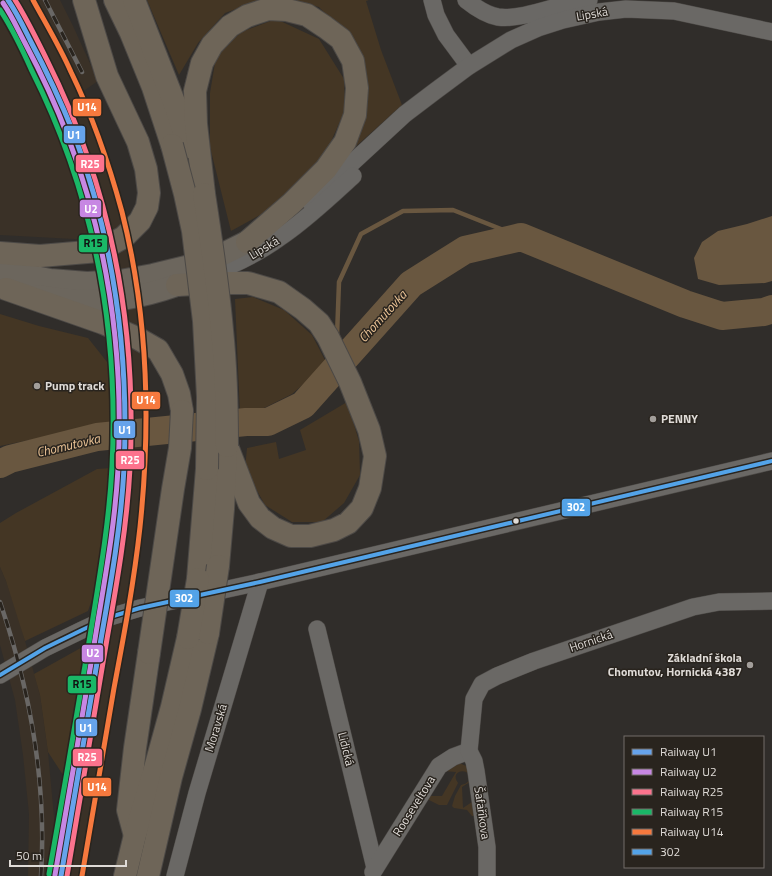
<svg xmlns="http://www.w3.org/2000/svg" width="772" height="876" viewBox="0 0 772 876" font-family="'Titillium Web',sans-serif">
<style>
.built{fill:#3a3127}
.green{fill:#443624}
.water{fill:#695740}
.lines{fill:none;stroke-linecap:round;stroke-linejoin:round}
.stream{stroke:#695740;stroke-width:4.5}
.river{stroke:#695740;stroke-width:28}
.minor-casing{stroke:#4c4946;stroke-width:18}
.major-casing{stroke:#4c4946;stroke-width:24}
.highway-casing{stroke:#4c4946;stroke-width:24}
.minor{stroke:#6a6865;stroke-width:17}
.major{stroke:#6c665d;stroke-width:22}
.highway{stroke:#6e6558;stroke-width:22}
.rail-casing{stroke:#696765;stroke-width:4.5}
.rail{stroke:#29241e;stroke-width:3;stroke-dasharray:9;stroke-linecap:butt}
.highway-bridge-casing{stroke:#4c4946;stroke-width:24;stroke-linecap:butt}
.highway-bridge{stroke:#6e6558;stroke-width:22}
.bus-1-casing{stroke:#29241e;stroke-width:7}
.bus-1{stroke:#53a3e8;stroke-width:4}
.rail-1-casing{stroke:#29241e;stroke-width:8}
.rail-2-casing{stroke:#29241e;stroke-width:8}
.rail-3-casing{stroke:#29241e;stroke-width:8}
.rail-4-casing{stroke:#29241e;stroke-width:8}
.rail-5-casing{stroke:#29241e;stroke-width:8}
.rail-1{stroke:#66a3eb;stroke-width:5}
.rail-2{stroke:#c787e3;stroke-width:5}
.rail-3{stroke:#fc738d;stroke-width:5}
.rail-4{stroke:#1ab867;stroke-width:5}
.rail-5{stroke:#f6793e;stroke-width:5}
.poi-dot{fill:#a29e9a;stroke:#29241e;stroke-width:1.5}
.bus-dot{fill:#dfdbd7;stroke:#29241e;stroke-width:1.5}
.labels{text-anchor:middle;stroke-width:3;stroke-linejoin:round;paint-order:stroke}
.street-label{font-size:12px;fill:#dfdbd7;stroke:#29241e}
.poi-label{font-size:12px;font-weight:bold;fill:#dfdbd7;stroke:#29241e;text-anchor:start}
.water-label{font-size:13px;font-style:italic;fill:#edc597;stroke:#29241e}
.line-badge{stroke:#29241e;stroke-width:1.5}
.badge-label{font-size:11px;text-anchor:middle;font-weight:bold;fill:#fff}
.pale-badge-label{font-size:11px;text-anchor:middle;font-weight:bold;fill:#111}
</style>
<rect width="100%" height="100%" fill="#302d2a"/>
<path class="built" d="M0,0h60l13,26 25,55 -16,11 23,59 14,43 17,80 6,39 5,52 2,58 -2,47 -5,61 -23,143 -34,202h-57l1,-62 -6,-59 -8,-55 -15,-55v-78l6,14 11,31 23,83 8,57 8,86 9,-60 34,-199 7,-52 5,-59 2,-45 -2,-56 -5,-50 -5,-37 -9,-40 -92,-5z"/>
<g class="green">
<path d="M147,0h114l-36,13 -27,30 -19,32z"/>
<path d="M290,0h79l-3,1 15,49 21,55 -49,44 3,-103 -37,-39z"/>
<path d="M276,19l43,20 25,40 1,31 -24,54 -52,46 -38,21 -21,-84v-54l6,-36 25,-25z"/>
<path d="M253,297l31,13 28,25 15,29 -35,30 -32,16 -20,3 -5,-114z"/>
<path d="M0,314l39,12 49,12 23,29 2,56 -113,23z"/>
<path d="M347,402l12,39 1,34 -16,28 -22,19h-30l-27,-17 -20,-36 2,-21 29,-6 3,17 27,-9 -6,-20z"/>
<path d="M111,468l-5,59 -7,52 -11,32 -63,30 -19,-60 -6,-14v-44l16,-10 81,-44z"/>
<path d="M86,645l-2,24 -19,109 -17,-26 -8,-57 -6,-21z"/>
<path d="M456,763c13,2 14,6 17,17l-11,7 1,21 9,-6 5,14h-5l-5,-6 -13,-2 -2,-2 3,-10 6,-11c3,-1 6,-1 8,-5 4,-13 -21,-11 -11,3l-11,22h-8l-12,-6 1,-3h14l14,-24 -13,-1z"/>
</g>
<path class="water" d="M772,216v65l-7,2 -46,2 -21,-6 -4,-21 8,-16 16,-11 29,-7z"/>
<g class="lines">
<path class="stream" d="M337,336l2,-54 22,-48 42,-23 50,-1 68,27"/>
<path class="river" d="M0,464l10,-5 87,-22 149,-15h22l35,-17 108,-121 54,-34 56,-13 164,67 37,12 42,-4 8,-3"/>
<g class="minor-casing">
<g id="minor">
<path d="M432,0l4,15 10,20 23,31"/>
<path d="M466,0c10,8 20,15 32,17 21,3 52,-9 73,-14 6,-1 12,-2 18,-3"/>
<path d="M308,200l45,-38 52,-48 29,-22 35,-26 42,-26 27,-12 25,-8 36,-8 27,-3 48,2 98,21"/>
<path d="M205,276c27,-10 54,-23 77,-40 25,-17 48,-39 71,-60"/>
<path d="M317,629l58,239"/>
<path d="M0,675l45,-27 37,-18 28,-13 30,-9 120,-26 512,-121"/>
<path d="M373,872l66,-106 14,-9 16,-6"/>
<path d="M175,876l22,-83 63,-211"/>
<path d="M487,876v-29l-11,-76 -2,-10 -5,-10 5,-52 8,-15 15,-8 37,-15 159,-54 26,-5 53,-1"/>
</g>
</g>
<g class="major-casing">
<g id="major">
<path d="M0,270l50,10 37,3 33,-2 33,-6 33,-8 33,-11 28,-14"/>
<path d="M39,296c27,5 56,6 84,3 18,-3 37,-8 54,-14"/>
</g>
</g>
<g class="highway-casing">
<g id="highway">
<path d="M115,0l16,33 22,54 19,58"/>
<path d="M134,0l42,107 13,40"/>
<path d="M204,194l-8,-70 -1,-33 7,-28 10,-18 18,-19 17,-10 21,-7 19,1 20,5 18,12 16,12 12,22 4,27 -2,27 -10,27 -19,27 -34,34 -45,39"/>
<path d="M0,253l40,3 59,-5 25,-14 16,-16 7,-14 2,-14 -3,-24 -8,-27 -31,-66 -23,-76"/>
<path d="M177,285l37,-2h34l31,9 24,17 16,14 9,14 22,45 19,48 6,26 -5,32 -8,20 -14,15 -14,7 -24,6h-19l-18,-8 -13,-10 -11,-15 -22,-57"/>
<path d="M6,289l97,34 34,15 21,12 14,24 7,20 3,17"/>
<path d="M218,566l5,-57 3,-56"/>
<path d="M198,579l9,-110"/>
<path d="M134,832l-6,-22 7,-62 14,-95"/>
<path d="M125,876l10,-41 19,-63 18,-65 16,-69"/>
<path d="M148,876l23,-99 19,-68 18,-76"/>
</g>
</g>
<use href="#minor" class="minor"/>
<use href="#major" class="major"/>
<use href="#highway" class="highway"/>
<g class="rail-casing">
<g id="rail">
<path d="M45,0l37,72"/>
<path d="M0,602c30,88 47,181 41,274"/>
</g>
</g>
<use href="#rail" class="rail"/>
<g class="highway-bridge-casing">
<g id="highway-bridge">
<path d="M172,145l13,49 8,37 11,90 4,76 -1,72"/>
<path d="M204,194c7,45 14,90 18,136 4,39 5,77 5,116"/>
<path d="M208,633l10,-67"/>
<path d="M188,638l10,-59"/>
<path d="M149,653l24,-164 7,-41 2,-37"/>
</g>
</g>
<use href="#highway-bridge" class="highway-bridge"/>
<g class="bus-1-casing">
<path id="bus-1" d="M0,675l45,-27 37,-18 28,-13 30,-9 120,-26 512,-121"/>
</g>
<use href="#bus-1" class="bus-1"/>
<g class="rail-1-casing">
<path id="rail-1" d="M8,0c9,13 15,26 22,40 16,30 31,62 44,94 40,107 55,221 50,334 -3,58 -13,114 -23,171 -13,79 -26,158 -40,237"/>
</g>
<g class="rail-2-casing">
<path id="rail-2" d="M3,3c9,13 15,27 22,40 16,30 31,62 43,94 40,106 56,220 50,332 -3,57 -14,114 -23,170 -13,79 -26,157 -40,236"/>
</g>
<g class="rail-3-casing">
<path id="rail-3" d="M15,0c12,19 22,40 32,60 64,128 90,266 83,408 -3,58 -13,115 -23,171 -13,79 -26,158 -40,237"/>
</g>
<g class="rail-4-casing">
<path id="rail-4" d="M0,10c12,18 22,39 31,59 63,125 88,259 81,398 -3,57 -13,113 -22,169 -13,79 -27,159 -41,238"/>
</g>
<g class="rail-5-casing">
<path id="rail-5" d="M33,0c13,24 27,47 38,72 22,45 38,92 51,140 26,103 29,210 18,315 -6,55 -16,108 -26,161 -11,63 -21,125 -32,188"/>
</g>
<use href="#rail-1" class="rail-1"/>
<use href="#rail-2" class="rail-2"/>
<use href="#rail-3" class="rail-3"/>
<use href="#rail-4" class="rail-4"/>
<use href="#rail-5" class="rail-5"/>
</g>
<g class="poi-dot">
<circle cx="37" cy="386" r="4"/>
<circle cx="653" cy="419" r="4"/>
<circle cx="750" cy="665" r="4"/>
</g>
<circle class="bus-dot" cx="516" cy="521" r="3.5"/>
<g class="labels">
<g class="street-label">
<text transform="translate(592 14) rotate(-10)" y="4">Lipská</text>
<text transform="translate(264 248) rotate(-31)" y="4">Lipská</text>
<text transform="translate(591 641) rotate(-19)" y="4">Hornická</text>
<text transform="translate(216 728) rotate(-73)" y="4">Moravská</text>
<text transform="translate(346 749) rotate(76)" y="4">Lidická</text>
<text transform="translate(414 806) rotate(-58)" y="4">Rooseveltova</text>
<text transform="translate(482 813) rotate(82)" y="4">Šafaříkova</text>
</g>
<g class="poi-label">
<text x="45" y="390">Pump track</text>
<text x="661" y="423">PENNY</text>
<text x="742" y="662" text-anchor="end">Základní škola<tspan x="742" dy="14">Chomutov, Hornická 4387</tspan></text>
</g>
<g class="water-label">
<text transform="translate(382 316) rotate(-48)" y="5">Chomutovka</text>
<text transform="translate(68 445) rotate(-13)" y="5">Chomutovka</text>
</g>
</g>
<g class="line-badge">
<rect x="72" y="98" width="30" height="19" rx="4" fill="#f6793e"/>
<rect x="63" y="125" width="23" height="19" rx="4" fill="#66a3eb"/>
<rect x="75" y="154" width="30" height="19" rx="4" fill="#fc738d"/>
<rect x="79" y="199" width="23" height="19" rx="4" fill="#c787e3"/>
<rect x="78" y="234" width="30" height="19" rx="4" fill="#1ab867"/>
<rect x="131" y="391" width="30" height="19" rx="4" fill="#f6793e"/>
<rect x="113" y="420" width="23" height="19" rx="4" fill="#66a3eb"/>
<rect x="115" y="450" width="30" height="20" rx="4" fill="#fc738d"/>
<rect x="561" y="498" width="30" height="19" rx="4" fill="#53a3e8"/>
<rect x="169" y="589" width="31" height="19" rx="4" fill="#53a3e8"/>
<rect x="81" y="644" width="23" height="19" rx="4" fill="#c787e3"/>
<rect x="67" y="675" width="30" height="19" rx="4" fill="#1ab867"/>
<rect x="75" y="718" width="23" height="19" rx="4" fill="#66a3eb"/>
<rect x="72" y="748" width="31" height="19" rx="4" fill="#fc738d"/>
<rect x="82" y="777" width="30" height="20" rx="4" fill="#f6793e"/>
</g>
<g class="badge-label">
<text x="87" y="111">U14</text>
<text x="74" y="139">U1</text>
<text x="90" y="168">R25</text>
<text x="91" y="213">U2</text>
<text x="146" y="404">U14</text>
<text x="125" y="434">U1</text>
<text x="130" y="464">R25</text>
<text x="576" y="511">302</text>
<text x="184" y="602">302</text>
<text x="93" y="657">U2</text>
<text x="86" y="732">U1</text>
<text x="87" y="761">R25</text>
<text x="97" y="791">U14</text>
</g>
<g class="pale-badge-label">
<text x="93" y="247">R15</text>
<text x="82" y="688">R15</text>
</g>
<rect x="624" y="736" width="140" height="132" fill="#29241e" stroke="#726d68"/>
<rect x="632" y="749" width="20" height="6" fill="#66a3eb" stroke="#726d68"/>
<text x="660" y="756" font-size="12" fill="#dfdbd7">Railway U1</text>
<rect x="632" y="769" width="20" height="6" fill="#c787e3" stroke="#726d68"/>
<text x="660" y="776" font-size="12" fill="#dfdbd7">Railway U2</text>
<rect x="632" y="789" width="20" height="6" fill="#fc738d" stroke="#726d68"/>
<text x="660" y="796" font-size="12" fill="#dfdbd7">Railway R25</text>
<rect x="632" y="809" width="20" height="6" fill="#1ab867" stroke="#726d68"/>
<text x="660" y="816" font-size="12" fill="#dfdbd7">Railway R15</text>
<rect x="632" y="829" width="20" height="6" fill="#f6793e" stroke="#726d68"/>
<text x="660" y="836" font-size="12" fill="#dfdbd7">Railway U14</text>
<rect x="632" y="849" width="20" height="6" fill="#53a3e8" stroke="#726d68"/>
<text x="660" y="856" font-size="12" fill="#dfdbd7">302</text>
<path d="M10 860v6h116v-6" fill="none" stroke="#dfdbd7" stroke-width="2"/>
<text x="16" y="860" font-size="12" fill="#dfdbd7" stroke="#29241e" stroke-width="3" paint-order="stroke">50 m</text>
</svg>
